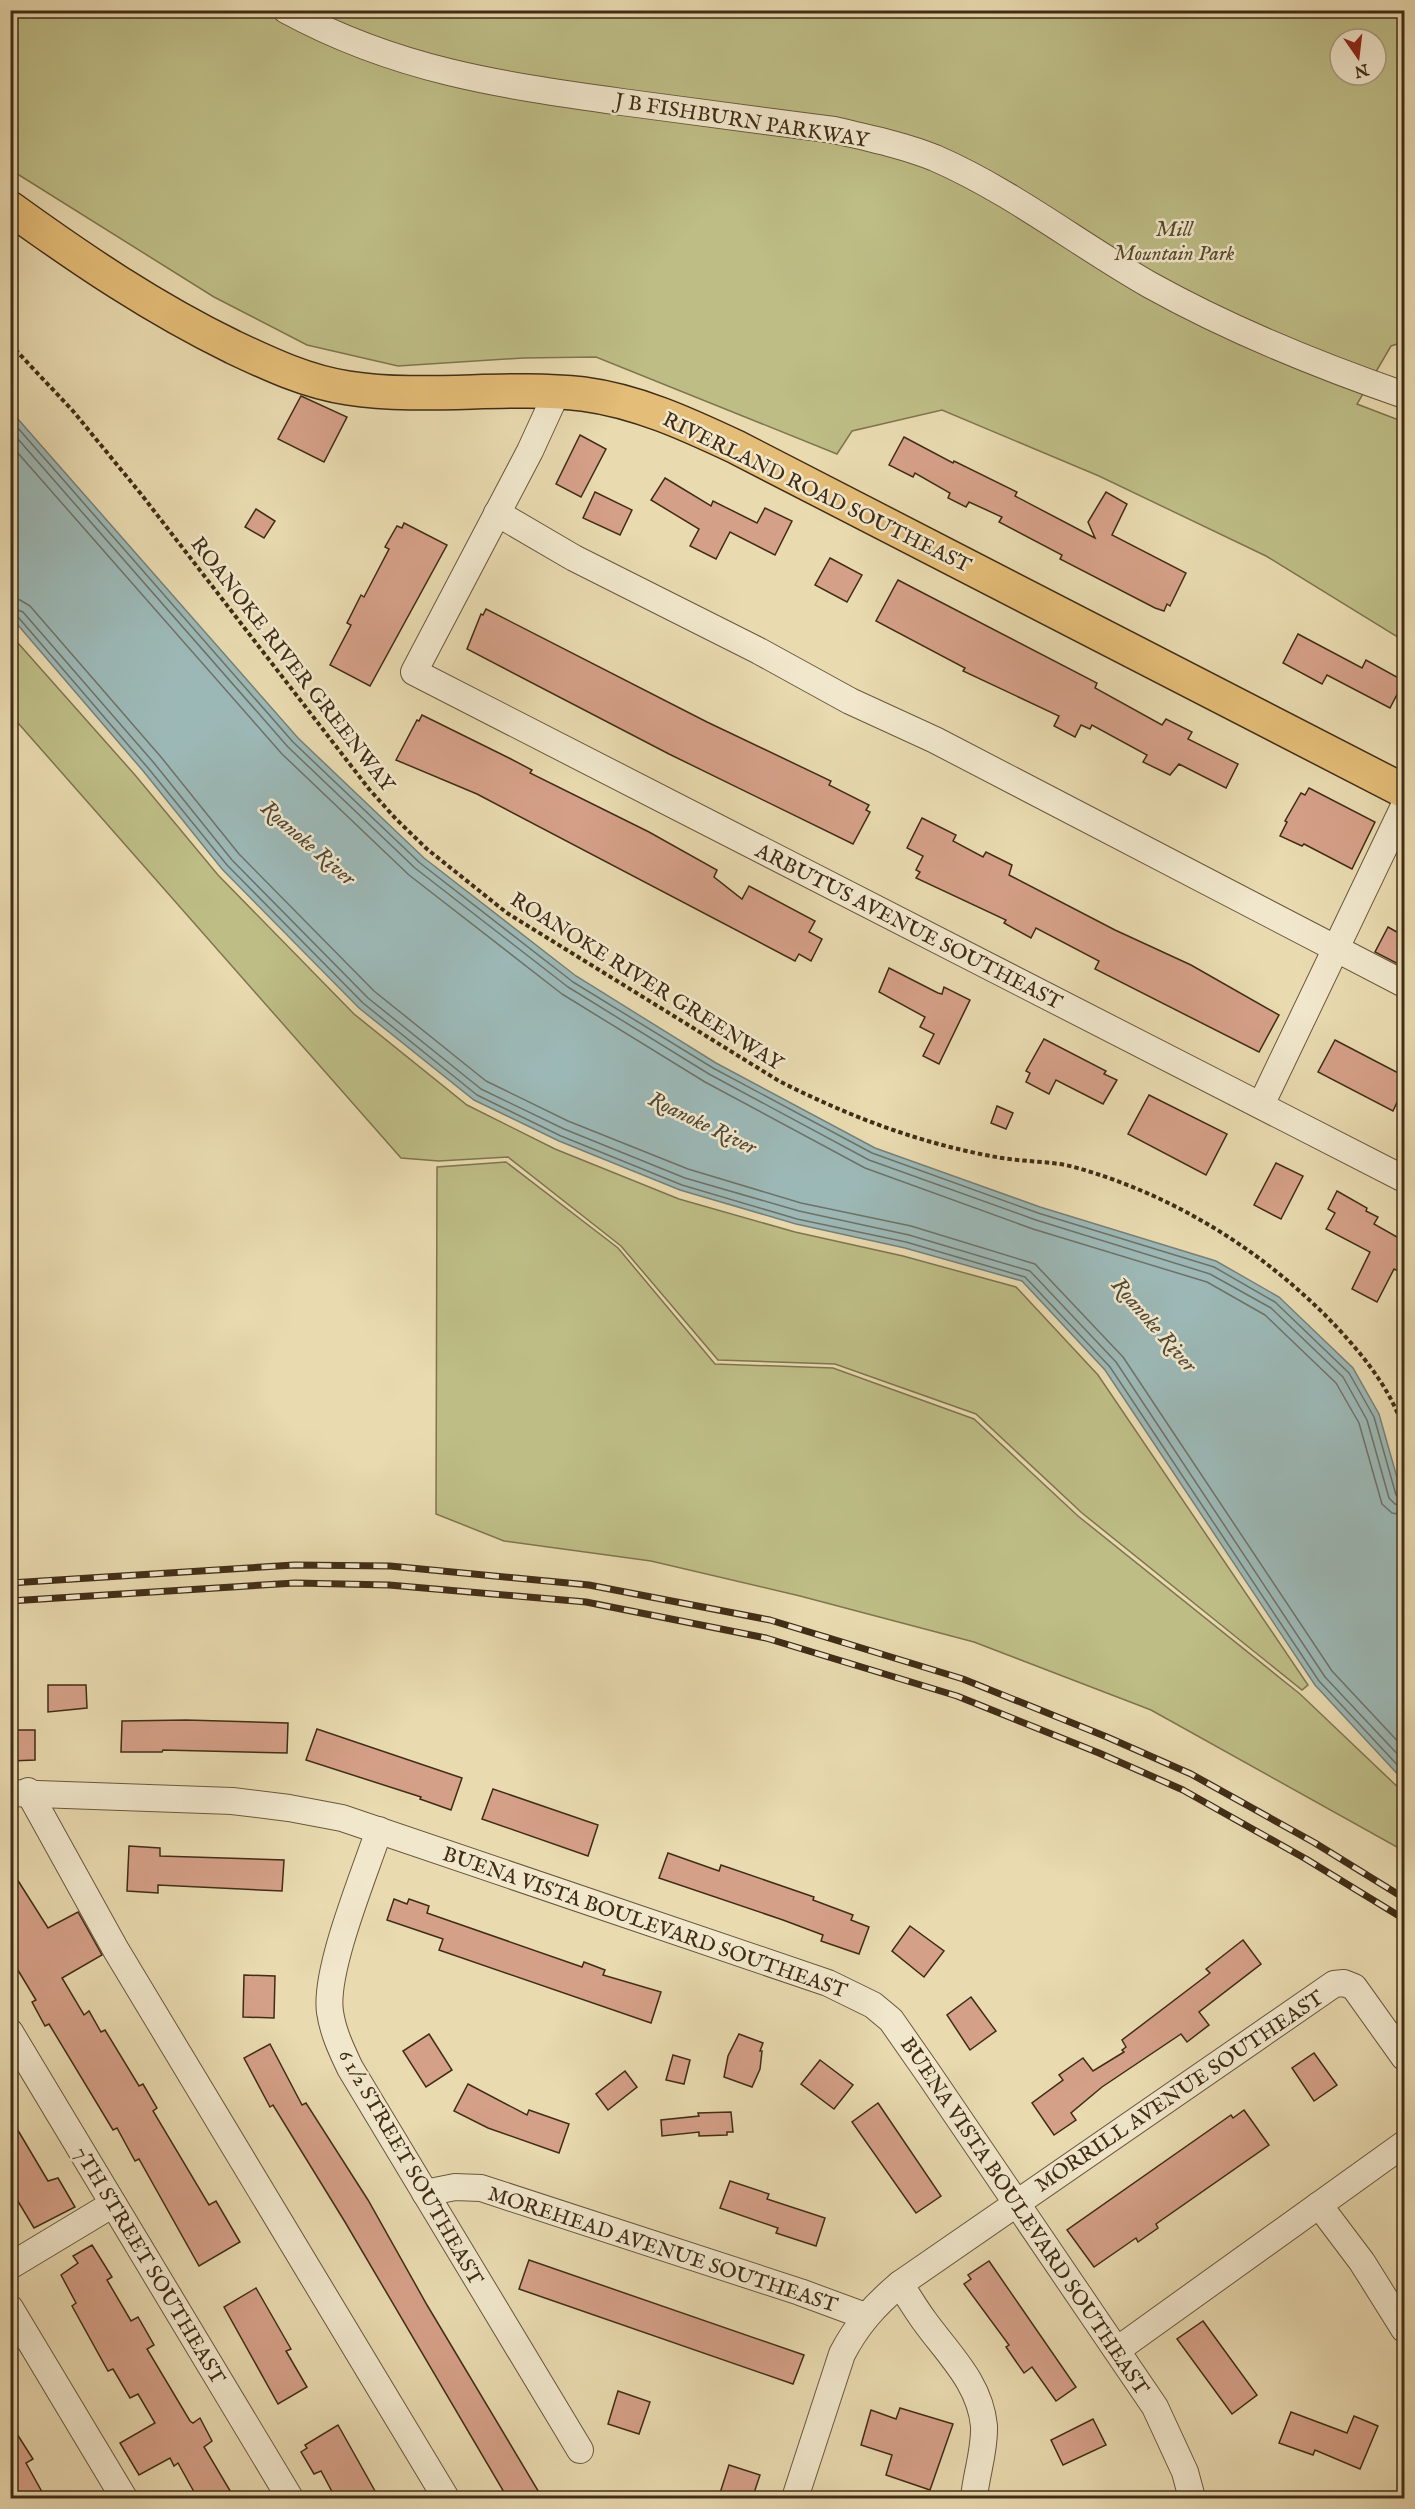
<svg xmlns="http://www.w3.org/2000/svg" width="1415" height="2509" viewBox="0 0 1415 2509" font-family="'IM FELL English',serif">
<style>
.green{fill:#bebd86;stroke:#7f754e;stroke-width:1.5;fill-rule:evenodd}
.water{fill:#9cb8b6;stroke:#778076;stroke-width:1.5}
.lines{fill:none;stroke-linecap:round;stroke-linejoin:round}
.shore{stroke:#6e7266;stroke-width:1.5}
.building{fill:#d5a088;stroke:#402d16;stroke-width:1.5}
.minor-casing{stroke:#6a583c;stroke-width:28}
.major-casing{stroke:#402d16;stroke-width:36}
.path{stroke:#402d16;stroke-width:4;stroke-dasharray:4.5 3;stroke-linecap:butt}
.minor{stroke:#f1e7cc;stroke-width:26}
.major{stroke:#e4bd78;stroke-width:33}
.rail-casing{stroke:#402d16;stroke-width:7}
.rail{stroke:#f1e7cc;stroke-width:4.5;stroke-dasharray:14;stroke-linecap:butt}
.labels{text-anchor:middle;stroke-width:5;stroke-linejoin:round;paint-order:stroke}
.street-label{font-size:21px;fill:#402d16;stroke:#f1e7cc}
.park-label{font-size:21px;font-style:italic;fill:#594a2c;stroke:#f1e7cc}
.water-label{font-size:22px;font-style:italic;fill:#524936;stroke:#f1e7cc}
</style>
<rect width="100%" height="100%" fill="#e9dab0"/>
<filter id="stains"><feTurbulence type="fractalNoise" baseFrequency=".00333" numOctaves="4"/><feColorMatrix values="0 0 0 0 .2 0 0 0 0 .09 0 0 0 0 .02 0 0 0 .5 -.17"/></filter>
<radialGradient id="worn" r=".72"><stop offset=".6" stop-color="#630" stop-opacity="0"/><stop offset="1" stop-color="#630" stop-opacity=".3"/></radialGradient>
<g class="green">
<path d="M11,11h1393v331l-13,4 -34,58 47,18v219l-138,-85 -167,-80 -157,-66 -90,21 -15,23 -241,-97 -73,1 -125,8 -91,-21 -93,-48 -203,-127zM1340,39h36v36h-36z"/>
<path d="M10,634l125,141 83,100 136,139 113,91 88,44 124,50 116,33 108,24 113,31 82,88 210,310 -6,5 -220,-177 -106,-99 -141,-50 -117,-4 -97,-114 -113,-89 -69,4 -38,-3 -390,-443z"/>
<path d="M506,1162l112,86 97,116 118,4 141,51 104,97 222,178 104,99v58l-253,-141 -177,-68 -174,-46 -149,-35 -147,-20 -68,-27 1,-347z"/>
</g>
<path class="water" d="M10,410l288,328 126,120 152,118 140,87 159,85 165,59 176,54 63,36 74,71 26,46 25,88v279l-89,-96 -210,-315 -83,-89 -117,-33 -109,-24 -116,-34 -121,-49 -85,-41 -115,-92 -137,-139 -78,-97 -133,-155z"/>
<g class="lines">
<g class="shore">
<path d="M10,419l283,323 127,121 153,119 140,86 159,85 166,60 176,54 61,35 74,71 25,44 22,78 8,4"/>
<path d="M10,430l278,317 127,121 153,119 141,87 160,86 167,60 174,54 61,34 72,69 24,43 22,78 6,6 9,2"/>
<path d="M10,444l272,310 127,121 153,119 143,88 160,86 168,61 174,53 58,33 71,68 23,40 23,81 10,9 12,2"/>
<path d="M10,598l10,2 10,6 131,151 78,97 135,137 112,90 82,40 120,48 113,34 110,23 124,38 88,93 209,314 72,77"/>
<path d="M10,607l13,5 131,151 78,97 136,138 113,91 83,40 121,49 114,33 110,24 121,36 86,91 209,315 79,84"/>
<path d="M10,615l8,2 130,151 79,97 136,138 114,92 84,41 121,49 115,34 109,23 119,35 85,90 209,314 85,91"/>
</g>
</g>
<g class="building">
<path d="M301,396l46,21 -23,45 -46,-23z"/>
<path d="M580,435l26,14 -25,48 -25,-13z"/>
<path d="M904,437l49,26 1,-2 63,31 -2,4 80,42 -7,-16 18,-30 21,12 -15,31 74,38 -16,33 -3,-2 -3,7 -9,-3 -95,-49 2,-4 -63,-33 3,-5 -33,-15 -3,5 -18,-9 2,-5 -35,-20 -2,4 -24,-12z"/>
<path d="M665,478l46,28 2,-5 44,22 8,-15 27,13 -17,34 -45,-23 -14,27 -26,-13 9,-17 -48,-29z"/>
<path d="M595,492l37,18 -12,25 -37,-17z"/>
<path d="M256,509l19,12 -11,17 -19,-11z"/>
<path d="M404,523l43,22 -77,141 -40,-21 21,-40 -4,-2 14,-28 3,2 25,-48 -4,-2 12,-21 5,2z"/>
<path d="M830,558l32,17 -15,27 -32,-17z"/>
<path d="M898,580l199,103 -2,5 67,37 4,-6 26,13 -4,7 50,25 -12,24 -47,-24 -9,11 -27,-13 4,-7 -55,-30 -2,4 -9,-4 -6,12 -21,-11 5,-10 -96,-45 2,-3 -89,-47z"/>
<path d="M486,609l221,113 124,59 -2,4 40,20 -3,5 4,2 -17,32 -184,-90 -202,-105 14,-35 2,1z"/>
<path d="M1298,634l64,34 4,-8 38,21 -14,27 -63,-33 -5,9 -39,-21z"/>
<path d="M422,715l87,43 23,12 -2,3 119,59 68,38 -3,7 28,22 7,-13 66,35 -6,11 13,7 -11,22 -12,-7 -4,7 -318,-167 -81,-34 21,-40 2,1z"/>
<path d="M1309,788l66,34 -23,47 -48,-25 -2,2 -22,-10 7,-14 -2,-1 16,-28 4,2z"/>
<path d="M922,818l34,17 -3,6 30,16 3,-5 26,13 -3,10 106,55 76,35 88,50 -20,37 -164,-83 4,-8 -63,-33 -5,10 -27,-15 2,-3 -90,-42 4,-6 -4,-2 7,-14 -16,-8z"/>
<path d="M1388,927l16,9v31l-29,-15z"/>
<path d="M889,968l49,25 4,1 2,-7 26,13 -31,64 -16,-8 11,-22 -14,-7 5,-10 -46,-25z"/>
<path d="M1044,1039l62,32 -2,3 13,6 -14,24 -47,-24 -7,14 -23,-12 4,-9 -4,-2z"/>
<path d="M1335,1040l69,36v11l-11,24 -75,-39z"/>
<path d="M1149,1095l78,39 -21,41 -78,-41z"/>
<path d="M997,1106l16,7 -7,16 -15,-6z"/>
<path d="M1276,1163l27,13 -22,43 -27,-14z"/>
<path d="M1337,1191l30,17 -1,3 12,6 -4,7 30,17v33l-10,-5 -17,33 -25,-13 18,-37 -44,-23 9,-16 -7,-4z"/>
<path d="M48,1685h38l1,23 -39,4z"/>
<path d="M186,1720l102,3 -1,30 -124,-3 -1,2h-41l1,-31z"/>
<path d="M317,1729l145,49 -11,32 -31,-11 1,-2 -115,-37z"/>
<path d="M10,1730h25v30l-25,1z"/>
<path d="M493,1789l105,36 -10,31 -106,-37z"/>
<path d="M129,1846l31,2v8l124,4 -2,31 -124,-6v8l-31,-2z"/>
<path d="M668,1853l51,18 2,-6 93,32 -1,3 40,15 -2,5 18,7 -10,27 -38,-13 2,-6 -40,-15 -124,-42z"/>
<path d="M10,1868l38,60 30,-16 24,43 -40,23 22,37 5,-4 12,21 4,-2 34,56 4,-2 14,24 -4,3 56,94 7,-4 24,41 -41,24 -60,-107 -4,2 -18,-33 -4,2 -64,-106 -4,2 -13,-24 4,-2 -26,-43z"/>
<path d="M394,1899l13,5 2,-5 20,7 -2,7 155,54 2,-5 21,8 -2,5 58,17 -10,31 -212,-73 4,-11 -56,-19z"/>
<path d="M910,1926l34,25 -20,26 -32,-26z"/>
<path d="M1243,1940l18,24 -62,48 10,13 -22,17 -6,-8 -79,53 -31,26 5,7 -22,15 -22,-32 31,-23 -4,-5 24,-17 10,13 31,-19 -2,-2 4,-3 -4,-7 88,-67 -4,-4z"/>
<path d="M244,1975l31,1 -1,42 -31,-1z"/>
<path d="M971,1997l25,34 -26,19 -23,-35z"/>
<path d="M429,2034l23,36 -26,17 -23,-36z"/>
<path d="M739,2034l24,9 -3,8h2l-2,18 -8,18 -28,-10 4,-21z"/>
<path d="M270,2044l32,61 4,-2 62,97 59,105 116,194h-35l-163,-277 -72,-117 -3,2 -26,-49z"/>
<path d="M1314,2053l23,32 -23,16 -22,-33z"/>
<path d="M673,2055l17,5 -6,24 -18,-4z"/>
<path d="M820,2060l33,25 -19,24 -33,-25z"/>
<path d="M625,2071l12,16 -29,23 -12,-16z"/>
<path d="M468,2084l59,31 2,-5 40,14 -10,29 -71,-25 -34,-17z"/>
<path d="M878,2103l63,93 -25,17 -64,-91z"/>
<path d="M1244,2110l25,35 -113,79 2,4 -20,14 -2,-4 -42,29 -27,-37 164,-115 2,3z"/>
<path d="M731,2112l2,20h-6v3l-28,1v-4l-37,4 -1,-16 38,-4 -1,-3z"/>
<path d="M10,2117l38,64 10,-3 17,29 -41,21 -24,-40z"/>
<path d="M730,2181l39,13 -2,5 58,19 -9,28 -40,-13 2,-5 -58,-20z"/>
<path d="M92,2245l20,32 -5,3 24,41 7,-4 16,28 -7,4 43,72 3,2 7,-5 12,23 -8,6 31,52h-37l-20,-36 -4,3 -4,-8 -31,17 -19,-32 35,-20 -17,-29 -8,4 -17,-29 -5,2 -36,-65 4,-3 -15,-28 17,-12 -5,-7z"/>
<path d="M529,2260l275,95 -11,29 -274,-95z"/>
<path d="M989,2261l87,126 -20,14 -24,-34 -8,6 -18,-26 3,-2 -45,-61 7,-5 -3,-4z"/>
<path d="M256,2288l35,61 -5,2 21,36 -29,17 -54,-97z"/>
<path d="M1203,2321l54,74 -25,19 -55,-75z"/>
<path d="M618,2391l32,11 -11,32 -31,-10z"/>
<path d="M900,2408l53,16 -23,66 -44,-15 6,-20 -31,-10 10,-35 25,9z"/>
<path d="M1291,2412l56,21 7,-17 24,10 -18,43 -45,-19 -2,5 -34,-12z"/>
<path d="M1093,2419l13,26 -43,20 -12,-25z"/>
<path d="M10,2423l23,36 -7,4 20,36h-36z"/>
<path d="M338,2425l37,66 -12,8h-27l-15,-28 -7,3 -13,-22 6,-4 -2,-3z"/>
<path d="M729,2465l31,10 -8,24h-16l-16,-6z"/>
</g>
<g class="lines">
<g class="minor-casing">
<g id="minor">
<path d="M286,10c110,60 214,75 336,92 70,9 141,19 212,28 34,8 69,15 101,28 76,33 143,86 215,127 81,45 167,80 254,110"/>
<path d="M557,392l-27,59 -116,221 990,507"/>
<path d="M497,513l77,45 185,93 91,50 85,39 469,244"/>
<path d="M1261,1105l143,-299"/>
<path d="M28,1791l88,159 330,548"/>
<path d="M10,1793l222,8 57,7 53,10 486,165 45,22 18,15 37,53 227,334 30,65 7,26"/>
<path d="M379,1830c-14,43 -55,140 -49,182 3,20 11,37 20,56l230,382"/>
<path d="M10,2032l280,466"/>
<path d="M425,2193l30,-6 26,1 319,104 65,24"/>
<path d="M1319,2205l43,57 42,67"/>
<path d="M10,2266l103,-62"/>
<path d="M900,2284c8,12 15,24 23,35 24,34 57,63 61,107 1,25 -8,48 -10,72"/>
<path d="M10,2308l114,190"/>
<path d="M1117,2350l287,-206"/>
<path d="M795,2498l47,-144c15,-29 33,-49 58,-70l434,-300 10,-1 10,4 50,70"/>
</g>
</g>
<g class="major-casing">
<path id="major" d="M10,208c72,52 143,100 223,139 36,17 74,35 115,41 77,12 157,-3 235,6 54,7 104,30 153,53l668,344"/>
</g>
<path class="path" d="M10,344l63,67 68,83 228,295 27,30 31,30 80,64 272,168c71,36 145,64 223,77 24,4 49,3 72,9 97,27 185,81 255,152 30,31 64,71 75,113"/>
<use href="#minor" class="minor"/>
<use href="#major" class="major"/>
<g class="rail-casing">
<g id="rail">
<path d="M10,1583l284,-18 96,1 199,19 181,35 193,59 144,58 84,37 124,69 89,55"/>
<path d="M10,1601l285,-18 94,2 197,17 180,36 191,58 142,57 84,37 123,69 98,60"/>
</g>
</g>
<use href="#rail" class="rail"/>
</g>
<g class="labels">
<g class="street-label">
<text transform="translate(742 120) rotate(9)" y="7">J B FISHBURN PARKWAY</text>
<text transform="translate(817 492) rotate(26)" y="7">RIVERLAND ROAD SOUTHEAST</text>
<text transform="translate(293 664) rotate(52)" y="7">ROANOKE RIVER GREENWAY</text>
<text transform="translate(909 926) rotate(27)" y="7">ARBUTUS AVENUE SOUTHEAST</text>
<text transform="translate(647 981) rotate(32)" y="7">ROANOKE RIVER GREENWAY</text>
<text transform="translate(645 1922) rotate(19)" y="7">BUENA VISTA BOULEVARD SOUTHEAST</text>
<text transform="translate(1179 2091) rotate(-34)" y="7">MORRILL AVENUE SOUTHEAST</text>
<text transform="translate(411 2167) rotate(60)" y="7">6 1/2 STREET SOUTHEAST</text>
<text transform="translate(1025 2216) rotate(56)" y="7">BUENA VISTA BOULEVARD SOUTHEAST</text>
<text transform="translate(663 2249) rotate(18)" y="7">MOREHEAD AVENUE SOUTHEAST</text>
<text transform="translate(150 2265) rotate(59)" y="7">7TH STREET SOUTHEAST</text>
</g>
<g class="park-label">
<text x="1174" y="236">Mill<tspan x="1174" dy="24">Mountain Park</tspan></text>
</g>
<g class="water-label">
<text transform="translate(309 842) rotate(41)" y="8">Roanoke River</text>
<text transform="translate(703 1122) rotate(26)" y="8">Roanoke River</text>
<text transform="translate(1155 1324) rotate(49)" y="8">Roanoke River</text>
</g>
</g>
<rect width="1415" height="2509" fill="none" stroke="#e9dab0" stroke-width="36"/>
<rect x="12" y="12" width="1391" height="2485" fill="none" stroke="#402d16" stroke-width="3"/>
<rect x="18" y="18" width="1379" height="2473" fill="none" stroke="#402d16" stroke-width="1.5"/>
<g transform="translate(1358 57) rotate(166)"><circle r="28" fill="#f1e7cc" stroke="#aa9d83" stroke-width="1.5"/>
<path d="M0-4.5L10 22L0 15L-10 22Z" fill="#8f2418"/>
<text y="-9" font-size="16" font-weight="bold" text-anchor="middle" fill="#402d16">N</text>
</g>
<rect width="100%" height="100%" filter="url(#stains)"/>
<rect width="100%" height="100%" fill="url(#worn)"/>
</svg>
